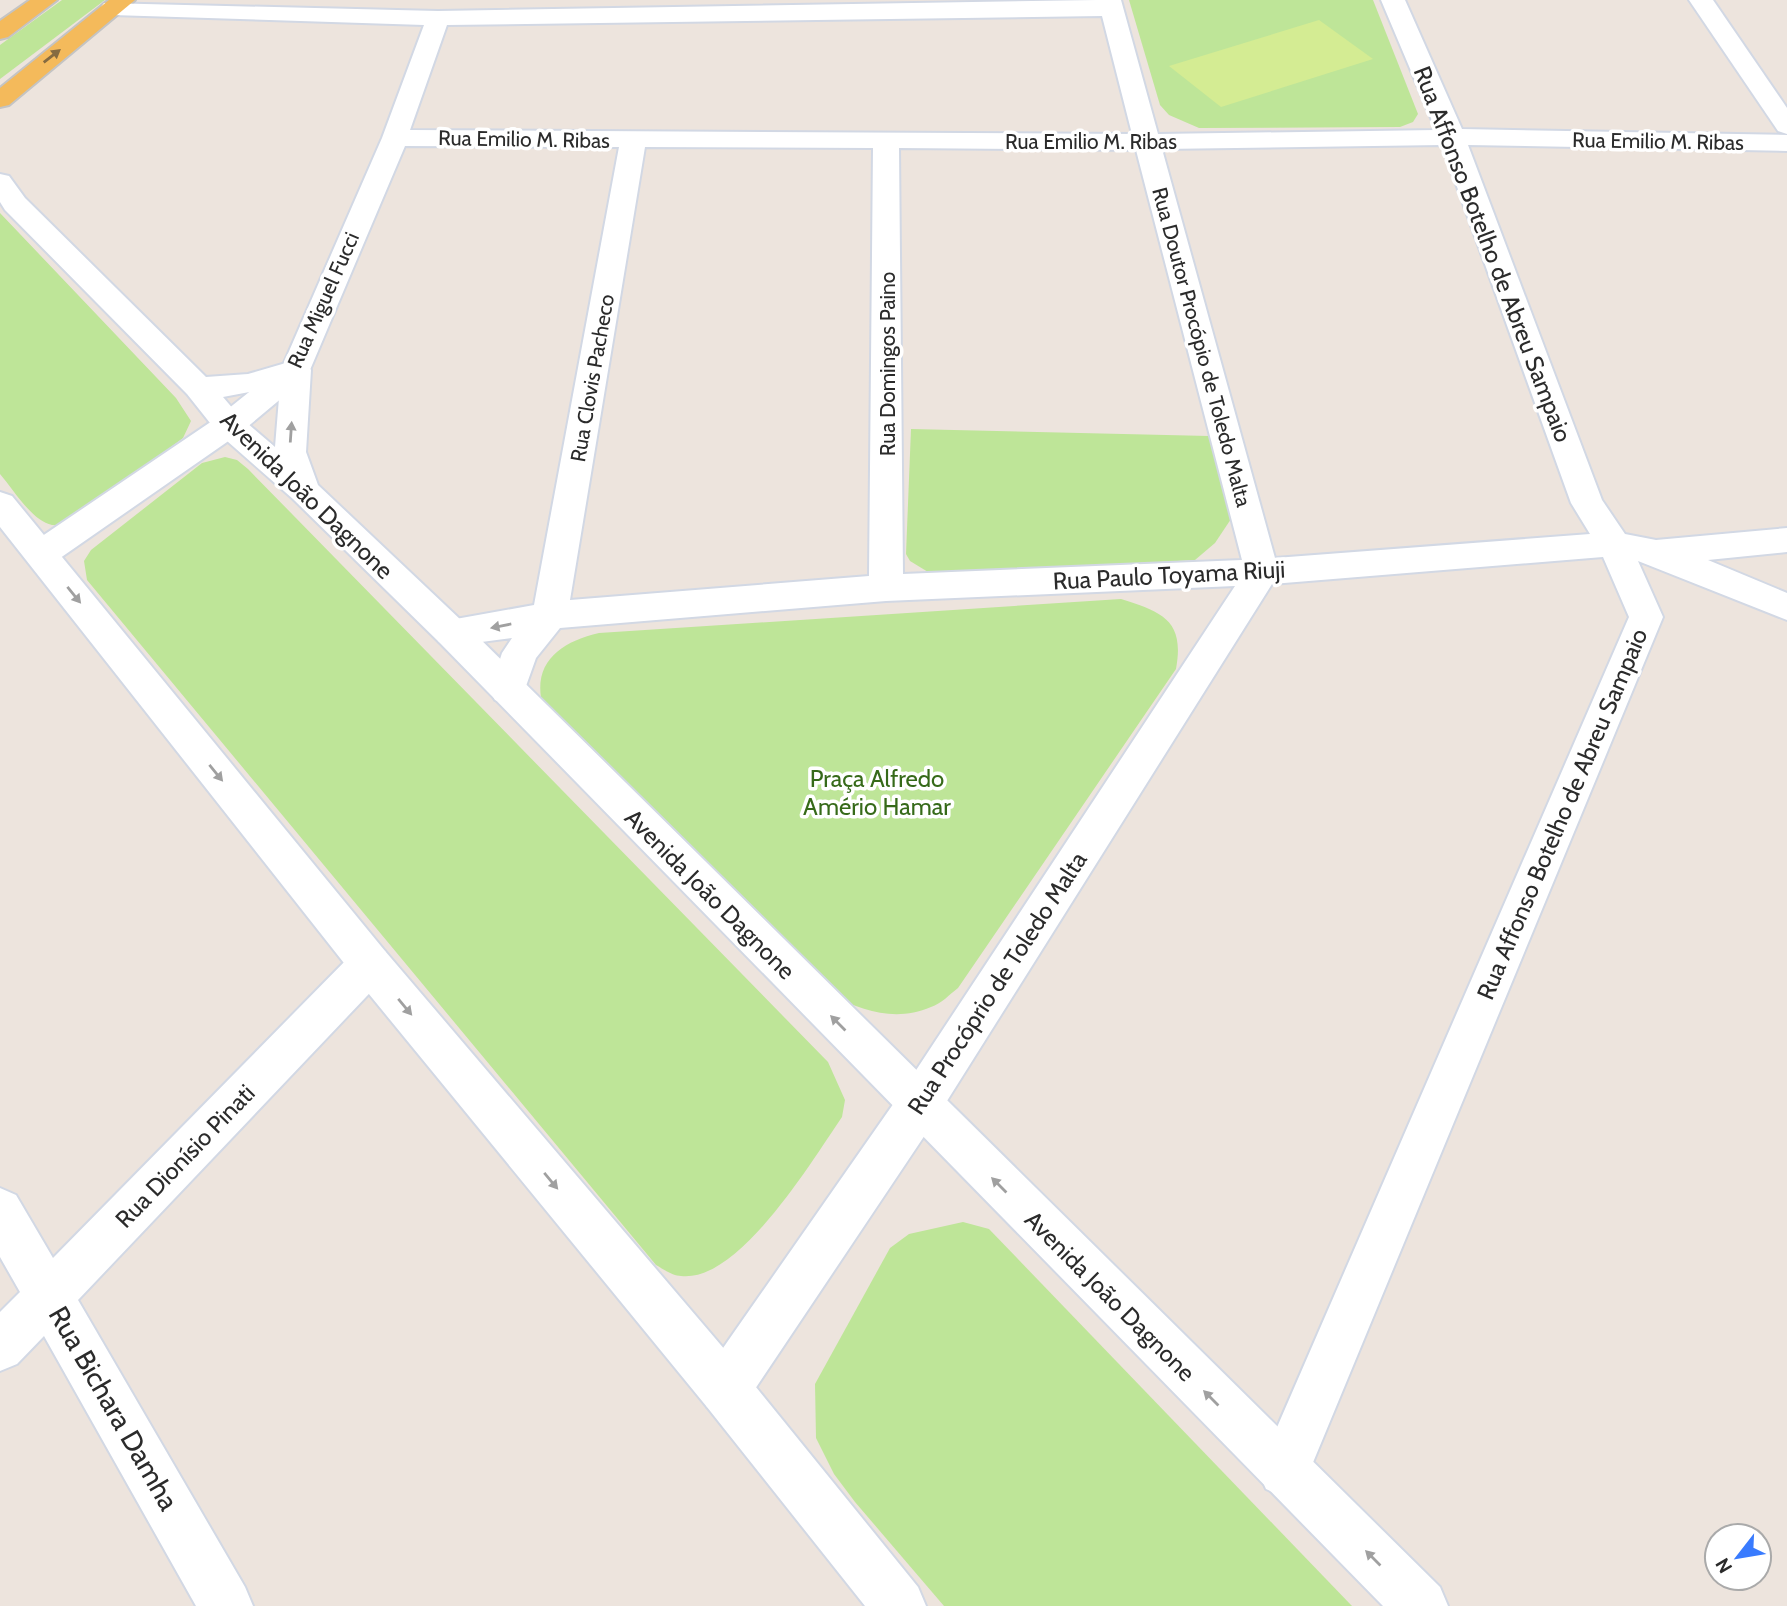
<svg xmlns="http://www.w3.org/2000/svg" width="1787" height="1606" font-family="Cabin,sans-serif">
	<rect width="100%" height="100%" fill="#ede4dd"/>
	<g fill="#bee598">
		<polygon points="62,0 105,0 0,79 0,45"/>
		<polygon points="1129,0 1373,0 1418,114 1413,122 1400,127 1199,128 1169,115 1160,105"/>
		<path d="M0,213L176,398L191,421L183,438L74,520C67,522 59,526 52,525C32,521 13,489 0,474Z"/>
		<polygon points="911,429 1209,436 1231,519 1215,543 1195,560 933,575 910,561 906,554"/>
		<path d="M225,457L237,460L248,469L828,1062L845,1100L842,1117C813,1159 739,1283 681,1276C673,1276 663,1269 656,1265L87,580L84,561L91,550L202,463Z"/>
		<path d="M1121,599C1162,612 1185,620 1176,669L958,988C950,994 941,1004 931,1007C896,1022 864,1011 832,996L543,707C531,663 560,642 599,633Z"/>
		<polygon points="963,1222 989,1229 1352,1606 944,1606 855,1502 834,1474 816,1438 815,1384 890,1248 909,1234"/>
	</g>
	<polygon fill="#d4ec93" points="1319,20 1373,59 1221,107 1169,66"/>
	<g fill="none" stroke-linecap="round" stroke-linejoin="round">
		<g stroke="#d2d8e4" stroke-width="4">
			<g id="minor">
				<path d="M1097,0H1121L1158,134L1436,130L1381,0H1405L1462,129L1787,135V151L1468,145L1602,500L1625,534L1656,540L1787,528V552L1708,560L1787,593V620L1638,561L1663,617L1302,1489L1284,1497L1266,1489L1258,1471L1629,617L1603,557L1272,584L935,1120L743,1407L725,1414L707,1407L700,1389L707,1371L903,1090L1235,586L886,601L560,628L536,658L521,700L508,705L495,700L490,690L502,653L512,638L451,646L439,642L433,632L439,622L534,605L619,147L405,146L307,377L240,433L53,563L41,567L29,563L24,554L29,545L218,417L283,365L382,138L424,25L112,15L104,13L100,8L104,3L438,11ZM1102,16L1132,134L410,130L447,25ZM1442,145L1571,503L1590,534L1275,558L1162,149ZM645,147L873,148L869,576L570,600ZM899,148L1136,150L1242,560L903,574Z"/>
				<polygon points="1689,0 1713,0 1787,108 1787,134 1778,131"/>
				<polygon points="370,945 385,951 391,964 385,977 78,1300 245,1587 253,1606 196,1606 44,1336 17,1364 0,1371 0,1312 20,1292 0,1257 0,1188 16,1195 53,1258 355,951"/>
			</g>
		</g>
		<g stroke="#d2d8e4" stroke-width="4">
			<g id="tertiary">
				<path d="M0,174L9,176L25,198L206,377L248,374L296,360L307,363L311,370L306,452L318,485L463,622L1440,1587L1448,1606H1383L439,642L293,499L218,433L187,394L5,210L0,202ZM280,386L275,447L240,417L223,397Z"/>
				<polygon points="0,492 12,496 385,951 743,1371 918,1587 926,1606 865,1606 707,1407 355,977 0,527"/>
			</g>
		</g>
		<g stroke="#c4c4c4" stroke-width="4">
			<g id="primary">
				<polygon points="30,0 57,0 8,37 0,39 0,21"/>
				<polygon points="109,0 135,0 9,105 0,107 0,88"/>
			</g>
		</g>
		<use href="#minor" fill="#fff" fill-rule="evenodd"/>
		<use href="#tertiary" fill="#fff" fill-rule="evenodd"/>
		<use href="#primary" fill="#f4ba5b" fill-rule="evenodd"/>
	</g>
	<defs><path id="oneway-solid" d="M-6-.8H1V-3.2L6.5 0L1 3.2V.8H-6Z" transform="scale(1.75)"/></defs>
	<use fill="#856b41" href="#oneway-solid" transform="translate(52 56) rotate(-38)"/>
	<g fill="#a0a0a0">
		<use href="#oneway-solid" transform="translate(291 432) rotate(-86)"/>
		<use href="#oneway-solid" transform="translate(74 595) rotate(51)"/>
		<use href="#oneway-solid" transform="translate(501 626) rotate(169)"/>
		<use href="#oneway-solid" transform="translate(216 773) rotate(51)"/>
		<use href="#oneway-solid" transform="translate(405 1007) rotate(50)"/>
		<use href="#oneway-solid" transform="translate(838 1023) rotate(-135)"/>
		<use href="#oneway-solid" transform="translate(551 1181) rotate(50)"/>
		<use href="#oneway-solid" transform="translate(999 1185) rotate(-135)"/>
		<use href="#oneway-solid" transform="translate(1211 1398) rotate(-135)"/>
		<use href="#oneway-solid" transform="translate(1373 1558) rotate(-135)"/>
	</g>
	<g text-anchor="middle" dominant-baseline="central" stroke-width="7" stroke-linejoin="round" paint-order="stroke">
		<g font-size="21" fill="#2b2b2b" stroke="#fff">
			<text transform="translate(524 139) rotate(1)">Rua Emilio M. Ribas</text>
			<text x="1091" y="141">Rua Emilio M. Ribas</text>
			<text transform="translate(1658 141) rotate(1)">Rua Emilio M. Ribas</text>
			<text transform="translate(323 300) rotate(-66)">Rua Miguel Fucci</text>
			<text transform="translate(1202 347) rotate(75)">Rua Doutor Procópio de Toledo Malta</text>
			<text transform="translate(887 364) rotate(-90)">Rua Domingos Paino</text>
			<text transform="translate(592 378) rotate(-80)">Rua Clovis Pacheco</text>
		</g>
		<g font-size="24" fill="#2b2b2b" stroke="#fff">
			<text transform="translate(1493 254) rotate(69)">Rua Affonso Botelho de Abreu Sampaio</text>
			<text transform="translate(307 495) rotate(44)">Avenida João Dagnone</text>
			<text transform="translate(1169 575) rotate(-3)">Rua Paulo Toyama Riuji</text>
			<text transform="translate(1562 814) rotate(-67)">Rua Affonso Botelho de Abreu Sampaio</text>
			<text transform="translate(710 894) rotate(45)">Avenida João Dagnone</text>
			<text transform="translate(997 983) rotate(-57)">Rua Procóprio de Toledo Malta</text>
			<text transform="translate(185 1156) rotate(-46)">Rua Dionísio Pinati</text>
			<text transform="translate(1110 1296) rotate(45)">Avenida João Dagnone</text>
		</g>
		<g font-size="24" fill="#366a19" stroke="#fff">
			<text x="877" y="778">Praça Alfredo<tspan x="877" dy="28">Amério Hamar</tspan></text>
		</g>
		<g font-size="28" fill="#2b2b2b" stroke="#fff">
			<text transform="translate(114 1408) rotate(60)">Rua Bichara Damha</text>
		</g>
	</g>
	<g transform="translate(1738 1557) rotate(239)"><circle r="33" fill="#ffffff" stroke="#aaaaaa" stroke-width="2"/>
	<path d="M0-5L12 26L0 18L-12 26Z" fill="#397bfe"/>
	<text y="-10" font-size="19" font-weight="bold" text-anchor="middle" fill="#2b2b2b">N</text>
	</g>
</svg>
